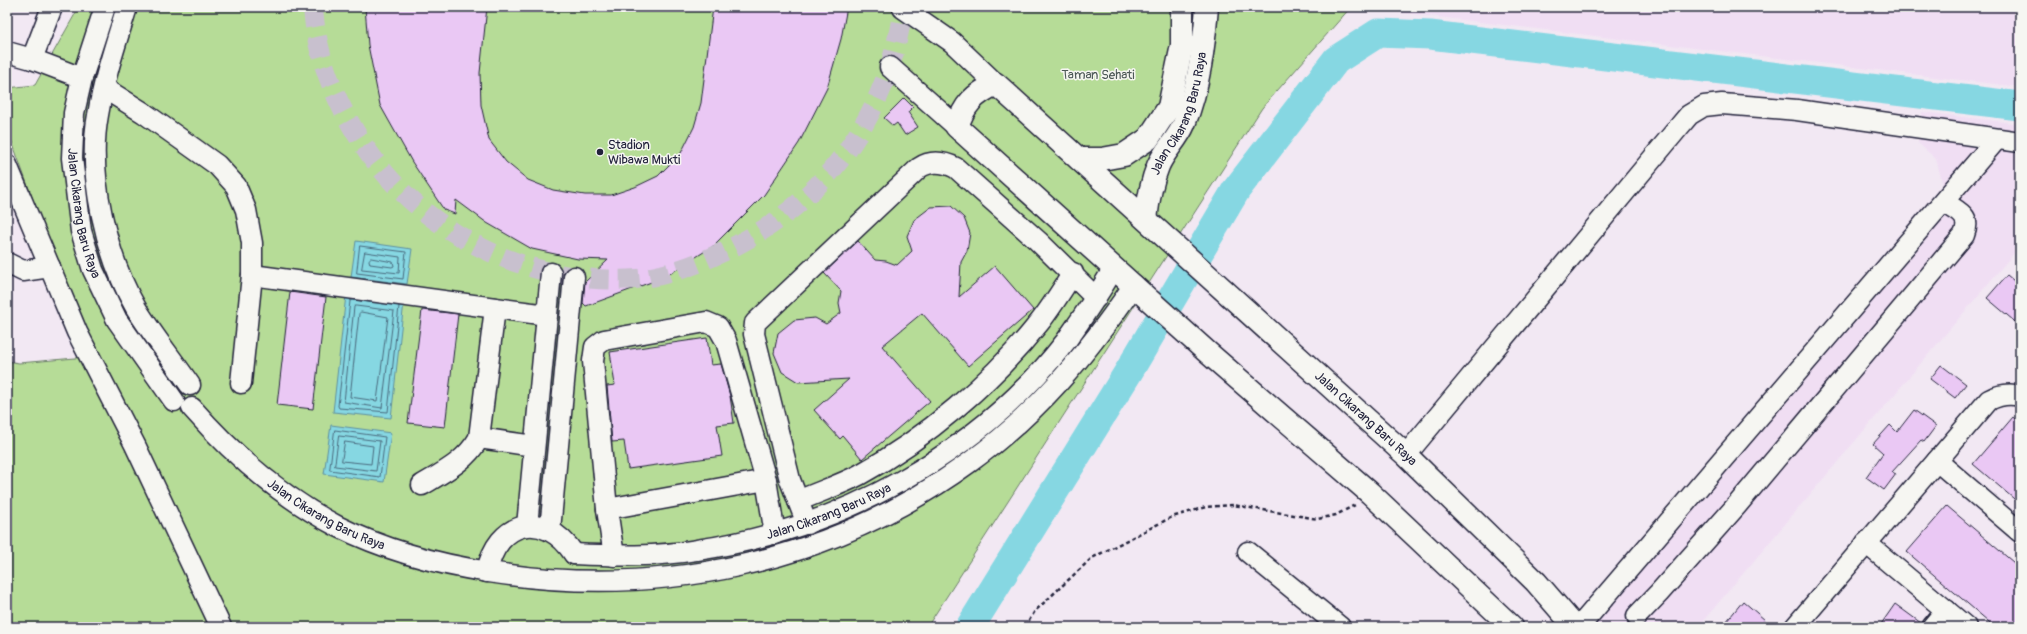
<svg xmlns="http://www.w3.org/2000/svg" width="2027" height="634" font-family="Pangolin,sans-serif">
	<rect width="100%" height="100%" fill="#f2e8f3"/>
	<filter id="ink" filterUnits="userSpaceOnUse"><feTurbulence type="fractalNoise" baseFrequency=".025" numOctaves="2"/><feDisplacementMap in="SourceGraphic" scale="8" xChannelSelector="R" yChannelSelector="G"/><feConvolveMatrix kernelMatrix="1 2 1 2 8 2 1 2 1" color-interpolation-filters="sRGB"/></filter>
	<g filter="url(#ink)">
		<g fill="#f0def3">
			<polygon points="1354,7 2020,7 2020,87 1927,76"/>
			<polygon points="1922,112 2020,124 2020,246 1698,627 1565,627 1943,185 1936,159 1918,143"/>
		</g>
		<polygon fill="#b6dc97" stroke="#6c7f69" points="79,7 1351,7 1262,108 927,627 7,627 7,361 19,363 98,356 71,305 7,128 7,88 35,85"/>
		<g fill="#86d7e2" stroke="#5e8f9f">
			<polygon points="356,241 412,249 407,284 351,277"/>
			<polygon points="346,295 404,302 391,418 333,412"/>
			<polygon points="331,425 391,433 384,482 324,474"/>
		</g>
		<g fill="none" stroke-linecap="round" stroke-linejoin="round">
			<g stroke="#4a6a7e" stroke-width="1">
				<polygon points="360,246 406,252 403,279 357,273"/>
				<polygon points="365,252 400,257 399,273 362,269"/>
				<polygon points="371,258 393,262 394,266 392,267 370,264 369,260"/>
				<polyline points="370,302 352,300 350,301 338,406 339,408 388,412 399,306"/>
				<polygon points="356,306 394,311 382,408 344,402 354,307"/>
				<polygon points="361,312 388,317 377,401 350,397 359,314"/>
				<polygon points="335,430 385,437 380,477 330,470"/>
				<polygon points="339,436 380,441 376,471 335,466"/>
				<polygon points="345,442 373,446 371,464 342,461"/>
			</g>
			<polyline stroke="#86d7e2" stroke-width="29" points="970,627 1129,371 1236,190 1336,60 1378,33 1430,35 2020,106"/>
		</g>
		<g fill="#eac8f4" stroke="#22223b">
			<polygon points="365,7 487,7 480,73 481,105 489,140 506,162 528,180 553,190 585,195 611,195 635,187 658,176 681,153 694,127 701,103 713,7 847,7 841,39 827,88 799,143 764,195 713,246 665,277 586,306 583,303 585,282 608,260 578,259 532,249 487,223 456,200 455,214 444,210 412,162 380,105 368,45"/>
			<polygon points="904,98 913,107 908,112 918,127 905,135 897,123 893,126 884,118"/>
			<polygon points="951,206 964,218 970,233 967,251 961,262 959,297 995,266 1033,310 968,366 922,313 882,346 930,401 862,459 843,436 840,439 814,410 849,379 798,382 782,372 774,353 778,333 794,320 815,318 826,324 841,313 839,303 841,291 824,273 858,241 875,260 886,261 897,265 912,251 907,236 914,220 931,207"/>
			<polygon points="2007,275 2020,286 2020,326 1987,298"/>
			<polygon points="290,292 326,297 313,409 277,405"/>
			<polygon points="422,310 458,314 445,427 408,423"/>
			<polygon points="707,338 711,365 721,364 730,396 734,423 717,425 722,456 628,469 624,441 612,442 607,386 615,385 610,352"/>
			<polygon points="1941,365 1966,384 1955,398 1930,379"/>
			<polygon points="1914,410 1936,426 1924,442 1921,440 1892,472 1896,474 1884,490 1866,477 1883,453 1873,444 1890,425 1897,432"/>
			<polygon points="2013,417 2020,424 2020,504 1973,464"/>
			<polygon points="1947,506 2020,568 2020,627 1995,627 1907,552"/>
			<polygon points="1743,601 1765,620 1759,627 1722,627"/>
			<polygon points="1895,604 1921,623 1921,627 1879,627"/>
		</g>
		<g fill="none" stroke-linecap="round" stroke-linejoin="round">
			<path stroke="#c8c0ce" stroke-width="20" stroke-dasharray="20 10" stroke-linecap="butt" d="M313,7C316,58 338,108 367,150C426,236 532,286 636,279C662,277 693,266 716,255C819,210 889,119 903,7"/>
			<g stroke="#22223b" stroke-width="23">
				<g id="minor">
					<path id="s1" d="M105,7L82,78L74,113L72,158L81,231L93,270L117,320L174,401"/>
					<path d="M127,7C116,43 104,78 98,115C87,174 106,256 136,308C152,334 172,359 190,385"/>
					<polyline points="903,8 952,42 996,84"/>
					<polyline points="7,52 32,59 82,78"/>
					<polyline points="32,59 52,7"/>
					<polyline points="890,67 957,127"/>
					<polyline points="104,88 144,113 217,165 236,186 246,210 252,243 252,275 241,383"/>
					<polyline points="7,165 77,332 135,445 221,627"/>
					<polyline points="7,263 23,271 50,267"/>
					<polyline points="252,275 547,315"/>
					<path id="s2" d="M192,408C234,456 280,496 337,526C385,550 436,564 489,572C659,599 830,564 970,462C1038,413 1087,354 1134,285"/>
					<polyline points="479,438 534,446"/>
					<polyline points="1406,455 1678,128 1689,115 1704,106 1722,104 1797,110 2020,142"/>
					<polyline points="1937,461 2020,532"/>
					<path d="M422,485C444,472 466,461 479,438L495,308"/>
					<path d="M798,501C818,492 840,485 859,475C925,439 992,382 1039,323C1051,308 1062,290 1073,273"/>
					<polyline points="607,509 766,480"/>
					<path d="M807,524L790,480L754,334L755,323L919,168C931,160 944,162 956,168L1038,241L1096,298"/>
					<polyline points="527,526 551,273"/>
					<polyline points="550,530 574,277"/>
					<polyline points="1866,543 1966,627"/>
					<polyline points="1248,552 1340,627"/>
					<path id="s3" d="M574,554C615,556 656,557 697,550C839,529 977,456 1066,341C1083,317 1099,293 1114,268"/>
					<polyline points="614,556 607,509 593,361 595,347 604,340 706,322 718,327 726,341 766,480 775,534"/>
					<path d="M487,572C497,520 544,509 574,554"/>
					<path d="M1637,616L1659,593L1737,505L1964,235C1972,215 1958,212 1944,202"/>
					<polyline points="1579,627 1996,140"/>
					<path d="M1795,627L1989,400C1999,395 2009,393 2020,396"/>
					<polyline points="1932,627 1946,610"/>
				</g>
			</g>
			<g stroke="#22223b" stroke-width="25">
				<g id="major">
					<polyline points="1079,159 1102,159 1124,155 1148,139 1169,107 1182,45 1182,7"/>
					<path id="s4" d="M1146,219C1148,201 1151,183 1158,166C1164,151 1178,139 1184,124C1199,87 1204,46 1207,7"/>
					<path id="s5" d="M1512,627L1370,493L1206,351L957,127C964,105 974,94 996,84L1406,455L1536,582L1575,627"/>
				</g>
			</g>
			<polyline stroke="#22223b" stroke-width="2.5" stroke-dasharray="4 3" stroke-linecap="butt" points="1025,627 1035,611 1092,558 1172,517 1206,507 1233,505 1318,519 1336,515 1355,505"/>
			<use href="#minor" stroke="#f6f6f2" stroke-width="20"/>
			<use href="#major" stroke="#f6f6f2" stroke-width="22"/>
		</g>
	</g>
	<circle fill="#22223b" stroke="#f6f6f2" stroke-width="1.5" cx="600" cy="152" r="4"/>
	<g text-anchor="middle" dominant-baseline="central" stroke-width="3" stroke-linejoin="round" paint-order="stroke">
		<g font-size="13" fill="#4e5a57" stroke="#f6f6f2">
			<text x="1098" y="75">Taman Sehati</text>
		</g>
		<g font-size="13" fill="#22223b" stroke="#f6f6f2">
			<text stroke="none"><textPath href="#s4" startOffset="112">Jalan Cikarang Baru Raya</textPath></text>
			<text stroke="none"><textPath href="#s1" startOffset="212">Jalan Cikarang Baru Raya</textPath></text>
			<text stroke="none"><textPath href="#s5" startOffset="1306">Jalan Cikarang Baru Raya</textPath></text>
			<text stroke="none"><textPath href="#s3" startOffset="261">Jalan Cikarang Baru Raya</textPath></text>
			<text stroke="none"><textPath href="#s2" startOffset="173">Jalan Cikarang Baru Raya</textPath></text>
		</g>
		<g font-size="13" fill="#22223b" stroke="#f6f6f2" text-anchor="start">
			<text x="608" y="145">Stadion<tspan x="608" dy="15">Wibawa Mukti</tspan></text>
		</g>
	</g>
	<rect width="2027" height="634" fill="none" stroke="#f6f6f2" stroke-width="24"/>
	<rect x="12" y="12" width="2003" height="610" fill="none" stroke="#22223b" stroke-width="1.5" filter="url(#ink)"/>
</svg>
